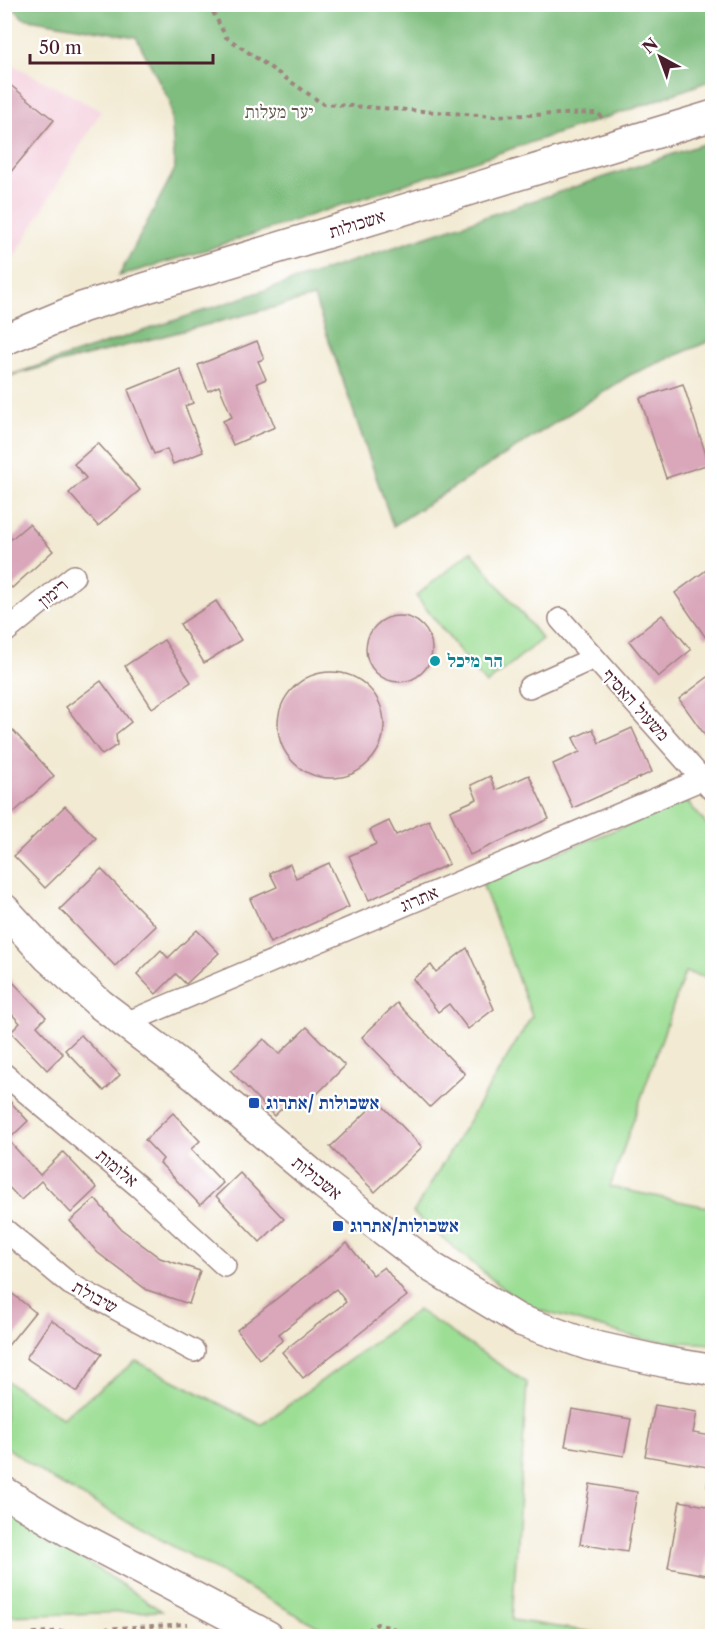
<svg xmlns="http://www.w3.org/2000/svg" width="717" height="1641" font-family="'Libre Caslon Text','Frank Ruhl Libre',serif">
	<rect width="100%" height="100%" fill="#fff"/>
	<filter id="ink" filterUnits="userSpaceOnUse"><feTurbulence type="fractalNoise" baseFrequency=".0167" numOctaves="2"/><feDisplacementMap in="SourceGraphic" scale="12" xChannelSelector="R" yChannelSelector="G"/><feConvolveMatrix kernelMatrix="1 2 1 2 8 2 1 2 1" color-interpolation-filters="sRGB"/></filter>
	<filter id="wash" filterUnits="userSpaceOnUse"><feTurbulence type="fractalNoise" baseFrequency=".008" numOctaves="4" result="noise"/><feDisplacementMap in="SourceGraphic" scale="24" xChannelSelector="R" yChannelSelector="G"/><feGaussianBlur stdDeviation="1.35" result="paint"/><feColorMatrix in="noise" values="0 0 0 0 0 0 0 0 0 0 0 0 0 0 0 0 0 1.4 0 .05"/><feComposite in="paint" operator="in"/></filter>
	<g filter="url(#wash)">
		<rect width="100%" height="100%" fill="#f2ead3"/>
		<polygon fill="#f4cfdd" points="5,61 101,111 5,273"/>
		<g fill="#9dde95" stroke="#747e60" stroke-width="1.5">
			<polygon points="471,551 542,639 486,684 416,596"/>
			<polygon points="687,801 712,831 712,979 685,972 610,1187 712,1208 712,1344 646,1340 524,1306 413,1213 532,1016 482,883"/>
			<polygon points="418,1310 527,1383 512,1620 617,1636 335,1636 53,1480 5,1446 5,1380 62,1418 136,1361 261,1425"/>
			<polygon points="5,1508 162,1611 5,1616"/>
		</g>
		<g fill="#7ebd7e" stroke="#646e54" stroke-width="1.5">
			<polygon points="11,5 712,5 712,80 635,108 196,253 119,276 175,169 170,102 136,37 23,18"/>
			<polygon points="712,141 712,340 630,375 393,526 314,297 5,377"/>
		</g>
		<g id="blocks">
			<g fill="#d9a6ba">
				<polygon points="4,80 54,120 4,180"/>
				<polygon points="257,341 264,359 258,361 266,379 257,383 275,427 233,445 223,421 232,417 219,386 208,391 198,365"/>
				<polygon points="180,369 193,403 185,406 203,452 173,464 167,449 154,454 128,390"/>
				<polygon points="683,384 709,464 666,478 640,398"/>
				<polygon points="98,443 140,490 98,526 69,493 86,478 74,464"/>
				<polygon points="29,524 53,551 12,588 4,580 4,545"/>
				<polygon points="712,566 712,633 706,638 675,593"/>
				<polygon points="216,601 241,640 204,663 180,624"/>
				<polygon points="662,615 691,650 658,677 629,641"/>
				<circle cx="399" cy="649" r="33"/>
				<polygon points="164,640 191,682 152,708 125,666"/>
				<circle cx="331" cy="725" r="53"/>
				<polygon points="712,674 712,745 679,699"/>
				<polygon points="101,681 131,722 116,734 117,745 102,755 66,707"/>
				<polygon points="11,728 54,776 12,814 4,805 4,734"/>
				<polygon points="632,728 652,772 573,808 553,764 580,752 573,738 593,729 599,743"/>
				<polygon points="529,775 549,819 470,855 450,811 477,799 471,785 490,776 496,790"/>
				<polygon points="65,806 96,838 45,888 14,856"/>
				<polygon points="429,820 449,864 369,900 349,856 376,844 370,830 389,821 396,835"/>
				<polygon points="329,863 349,907 270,943 250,899 277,887 270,873 290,864 296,878"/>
				<polygon points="101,869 156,926 115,966 60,909"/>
				<polygon points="197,930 219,953 186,984 176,974 156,994 137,974 161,950 168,958"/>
				<polygon points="467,948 494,1009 468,1029 449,1004 438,1012 413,979 431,965 436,972"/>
				<polygon points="10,979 46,1017 37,1026 63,1054 47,1070 11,1032 20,1023 5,1007 5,985"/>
				<polygon points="397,1003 465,1074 430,1107 362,1037"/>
				<polygon points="307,1027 345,1066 304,1107 294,1097 274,1116 231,1071 264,1039 279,1054"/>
				<polygon points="81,1035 120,1075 104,1091 65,1050"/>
				<polygon points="4,1095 28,1121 8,1140 40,1175 63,1152 97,1188 71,1213 41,1181 21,1200 4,1182"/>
				<polygon points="378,1101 422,1147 375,1192 330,1147"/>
				<polygon points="173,1113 200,1141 191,1149 223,1183 200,1205 160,1163 163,1159 145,1140"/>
				<polygon points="240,1173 284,1219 260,1242 216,1196"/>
				<polygon points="95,1199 121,1229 160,1258 200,1271 189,1304 147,1290 98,1253 70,1221"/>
				<polygon points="347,1243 373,1275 384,1267 407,1296 303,1378 282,1352 346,1302 336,1289 279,1334 283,1340 259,1359 237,1330"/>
				<polygon points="4,1287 35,1312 6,1348 4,1347"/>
				<polygon points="51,1320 102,1354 77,1392 26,1358"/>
				<polygon points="655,1405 697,1412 693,1433 712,1436 707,1467 645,1456"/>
				<polygon points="572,1409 631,1419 624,1456 565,1446"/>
				<polygon points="711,1460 712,1460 712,1487 707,1486"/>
				<polygon points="590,1484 637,1492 627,1552 580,1544"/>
				<polygon points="680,1501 712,1507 712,1534 706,1575 668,1568"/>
			</g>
		</g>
	</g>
	<g filter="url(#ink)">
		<use href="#blocks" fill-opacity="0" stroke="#9e847f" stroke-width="1.5"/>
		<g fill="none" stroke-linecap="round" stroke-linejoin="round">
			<g stroke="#9e847f" stroke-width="24">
				<g id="street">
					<polyline points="560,619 711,789"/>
					<polyline points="4,633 74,576"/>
					<polyline points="529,687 594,658"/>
					<polyline points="126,1023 712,775"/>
					<polyline points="4,1074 138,1186 225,1266"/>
					<polyline points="4,1229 70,1284 194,1351"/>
				</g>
			</g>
			<g stroke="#9e847f" stroke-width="33">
				<g id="secondary">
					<polyline points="4,340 83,307 712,116"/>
					<polyline points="4,909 48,957 100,1004 195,1076 325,1185 433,1268 519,1320 589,1345 665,1362 712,1370"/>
					<polyline points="4,1492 68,1531 268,1636"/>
				</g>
			</g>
			<g stroke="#9e847f" stroke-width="4" stroke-dasharray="4.5 4.5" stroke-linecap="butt">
				<polyline points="209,4 226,37 323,104 493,116 598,113 605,121"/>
				<polyline points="24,1636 35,1633 187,1624"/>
				<polyline points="360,1636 377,1624 422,1636"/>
			</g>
			<use href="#street" stroke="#fff" stroke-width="21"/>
			<use href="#secondary" stroke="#fff" stroke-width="30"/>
		</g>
	</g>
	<circle fill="#0f9aa8" stroke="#fff" stroke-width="2" cx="435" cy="661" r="6"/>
	<g fill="#1a4fb4" stroke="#fff" stroke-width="2">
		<rect x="248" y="1097" width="12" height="12" rx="3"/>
		<rect x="332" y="1220" width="12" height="12" rx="3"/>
	</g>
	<g text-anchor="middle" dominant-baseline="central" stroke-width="4.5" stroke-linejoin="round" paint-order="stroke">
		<g font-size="18" fill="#63584b" stroke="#fff">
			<text x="279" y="112">יער מעלות</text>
		</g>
		<g font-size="18" fill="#4a1f2b" stroke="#fff">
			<text transform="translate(357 224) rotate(-17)">אשכולות</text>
			<text transform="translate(53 593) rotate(-40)">רימון</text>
			<text transform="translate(636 705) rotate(48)">משעול האסיף</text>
			<text transform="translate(419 899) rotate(-23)">אתרוג</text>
			<text transform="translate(117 1168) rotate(40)">אלומות</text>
			<text transform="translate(317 1178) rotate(39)">אשכולות</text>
			<text transform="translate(95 1297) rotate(29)">שיבולת</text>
		</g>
		<g font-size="18" font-weight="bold" fill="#0d838f" stroke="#fff" text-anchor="start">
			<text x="447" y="661">הר מיכל</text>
		</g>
		<g font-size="18" font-weight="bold" fill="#164399" stroke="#fff" text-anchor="start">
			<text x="266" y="1103">אשכולות /אתרוג</text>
			<text x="350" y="1226">אשכולות/אתרוג</text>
		</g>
	</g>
	<rect width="717" height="1641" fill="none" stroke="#fff" stroke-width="24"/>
	<g transform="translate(660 57) rotate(319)" stroke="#ffffff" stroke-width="4.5" paint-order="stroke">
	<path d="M0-4.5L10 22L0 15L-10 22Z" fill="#4a1f2b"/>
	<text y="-9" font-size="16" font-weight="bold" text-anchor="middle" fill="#4a1f2b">N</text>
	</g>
	<path d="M30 54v9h183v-9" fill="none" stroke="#4a1f2b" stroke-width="3"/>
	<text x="39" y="54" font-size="18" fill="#4a1f2b" stroke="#ffffff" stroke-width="4.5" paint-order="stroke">50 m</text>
</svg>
